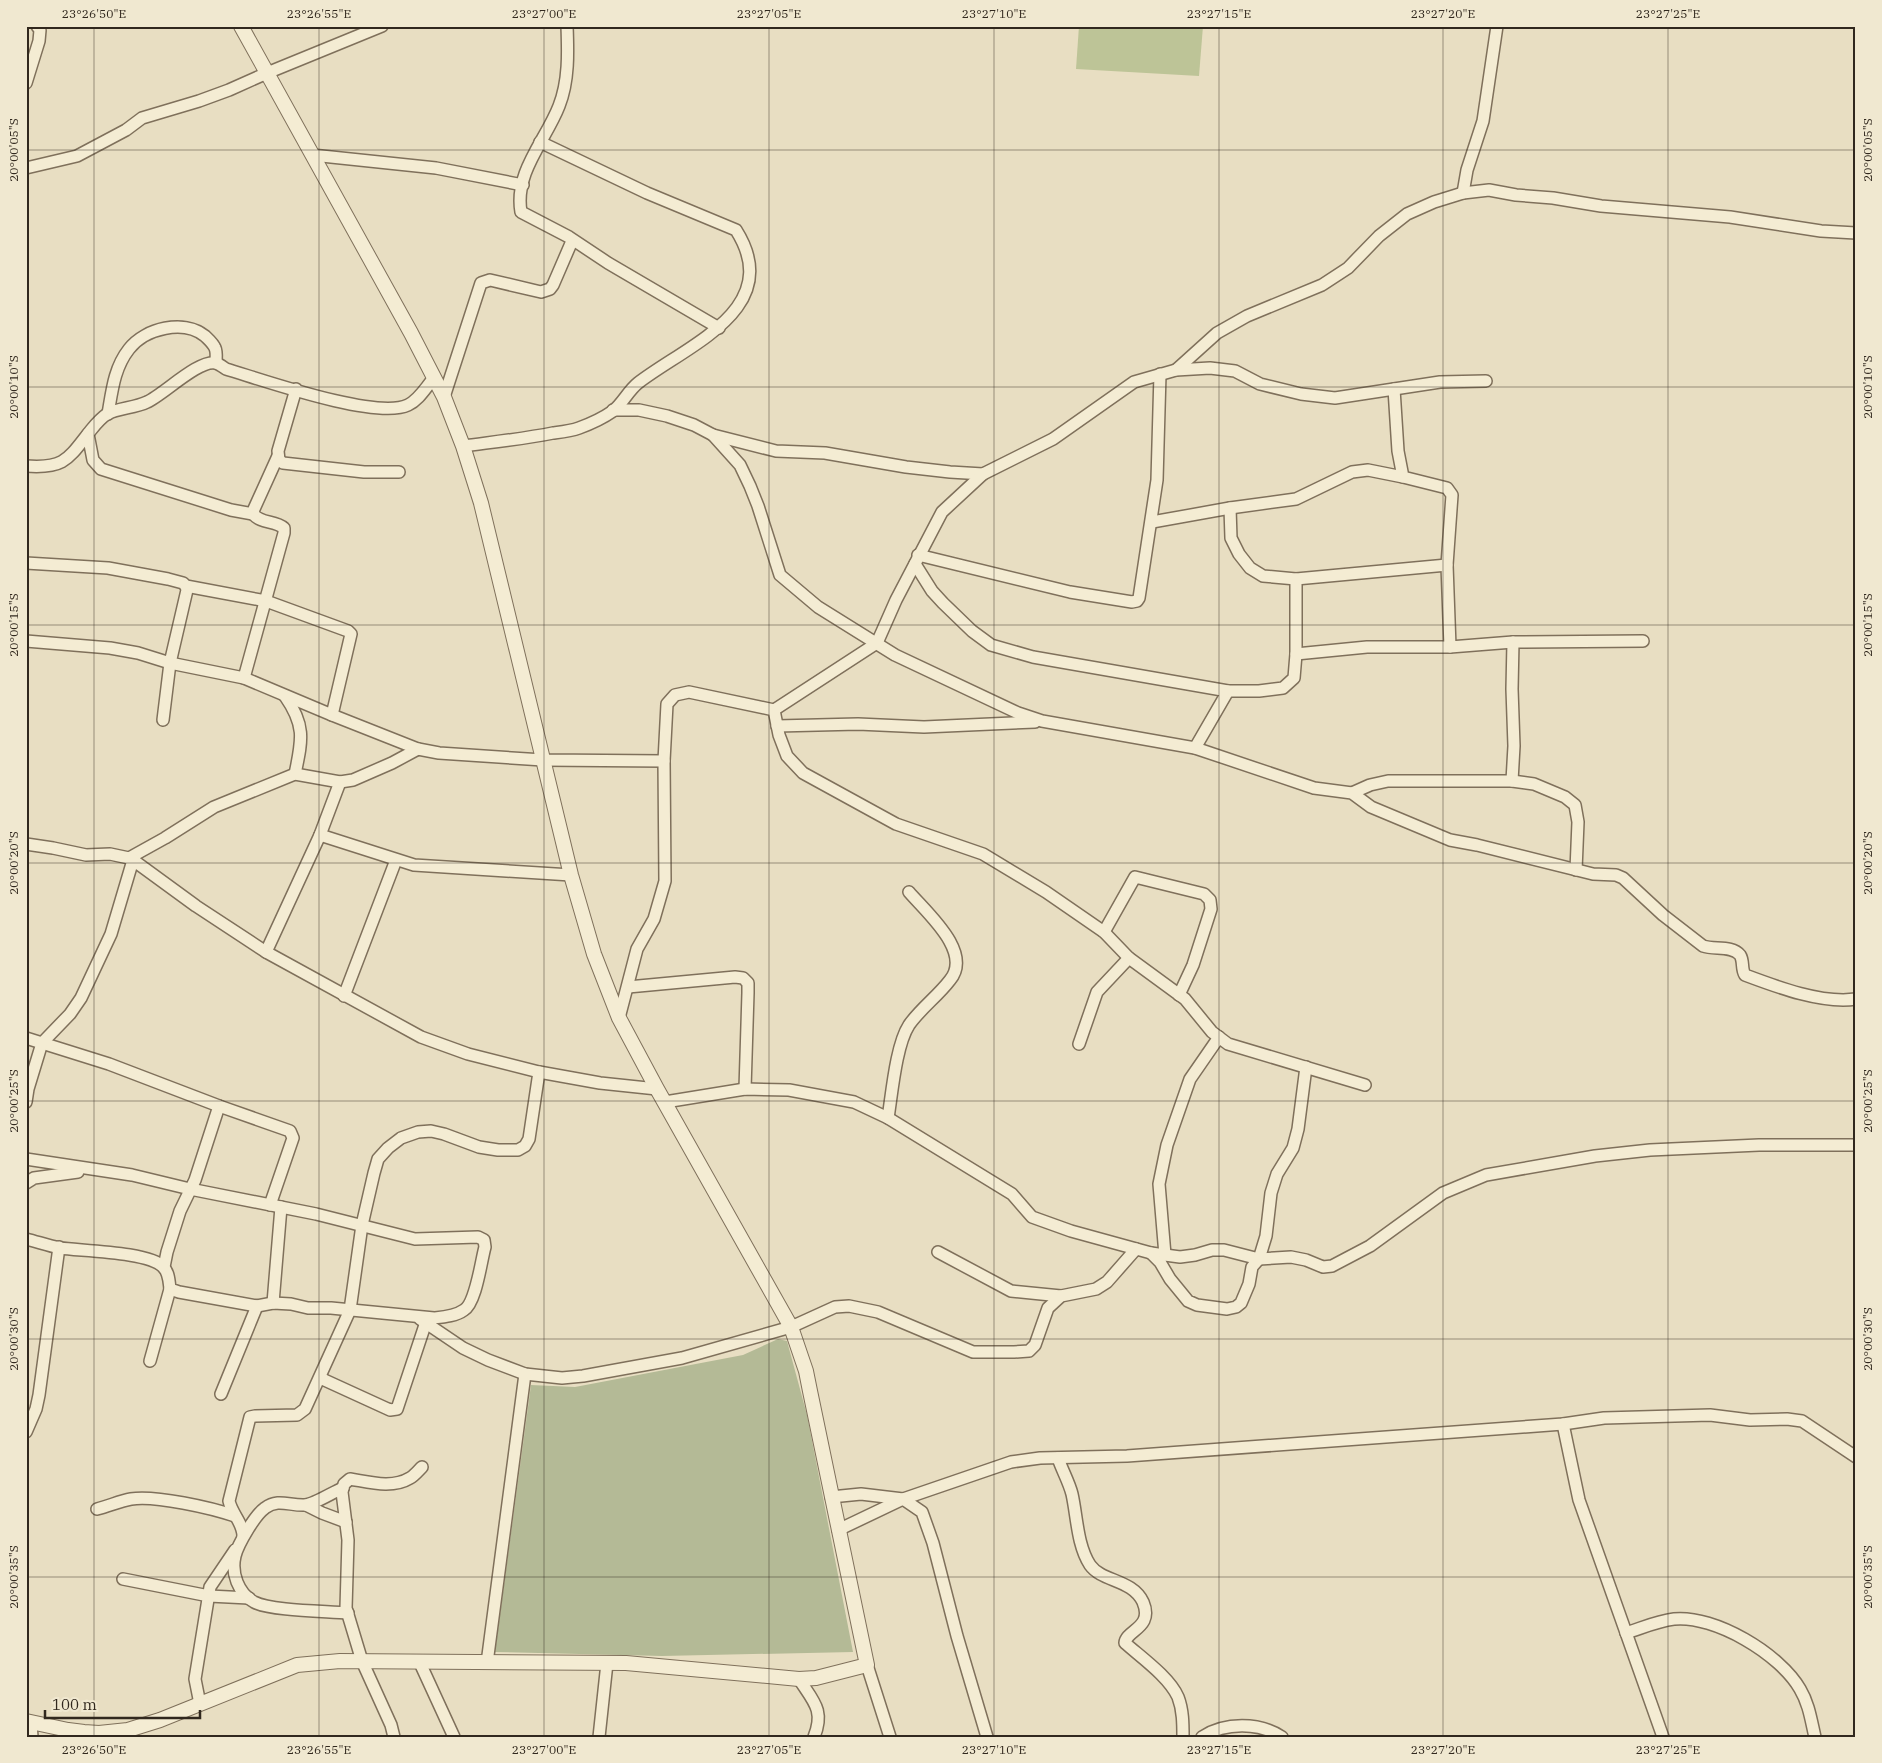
<svg xmlns="http://www.w3.org/2000/svg" width="1882" height="1763" font-family="'IBM Plex Serif',serif">
	<rect width="100%" height="100%" fill="#e8dec2"/>
	<polygon fill="#bdc497" points="1079,26 1203,26 1199,76 1076,69"/>
	<polygon fill="#b4ba96" points="778,1339 787,1341 807,1415 853,1652 662,1656 495,1652 531,1385 575,1387 743,1355"/>
	<g fill="none" stroke-linecap="round" stroke-linejoin="round">
		<g stroke="#7f705b" stroke-width="14">
			<g id="minor">
				<path d="M567,26C568,52 569,81 559,106C546,140 514,172 521,212L569,237L608,263L719,328"/>
				<polyline points="26,83 39,41 40,30 37,26"/>
				<polyline points="312,155 436,168 523,185"/>
				<polyline points="26,168 77,156 126,130 142,118 199,101 229,90 267,73 382,26"/>
				<polyline points="1463,193 1467,170 1483,121 1497,26"/>
				<polyline points="1176,370 1217,333 1247,316 1322,285 1348,268 1379,236 1407,214 1434,202 1463,193 1489,190 1516,195 1553,198 1601,206 1730,217 1821,231 1856,233"/>
				<polyline points="296,389 278,451 279,460 283,463 364,472 399,472"/>
				<polyline points="1394,389 1398,451 1403,477 1447,488 1452,495 1447,565 1450,647"/>
				<polyline points="444,397 481,283 490,280 541,292 550,289 553,285 572,241"/>
				<polyline points="613,410 639,410 667,416 694,425 713,435 776,451 825,453 906,467 950,472 983,474 1053,439 1134,382 1176,370 1210,368 1235,371 1260,384 1301,394 1335,398 1440,382 1486,381"/>
				<path d="M108,414C112,391 114,368 129,349C145,328 184,319 205,336C208,339 213,343 215,348C217,352 216,359 216,363"/>
				<polyline points="88,434 93,460 101,469 231,510 253,514"/>
				<path d="M713,435L740,465L750,486L758,506L780,575L818,607L895,655L1018,713L1042,721L1195,748L1314,788L1352,793L1371,807L1450,840L1477,845L1593,874L1616,875L1623,878L1663,915L1703,946C1714,950 1732,945 1740,955C1744,961 1741,969 1745,975C1777,987 1822,1004 1856,999"/>
				<path d="M463,446C493,442 523,439 553,433C561,432 571,431 579,428C590,424 603,418 613,411C623,403 628,391 638,383C687,345 786,309 736,230L647,193L540,142"/>
				<path d="M26,466C65,469 68,459 91,430C95,425 101,418 107,414C118,408 135,408 147,402C163,395 199,359 216,363C219,364 223,367 226,369C263,380 376,420 408,405C419,400 426,387 434,378"/>
				<polyline points="1230,508 1231,538 1239,554 1250,568 1263,576 1296,579 1447,565"/>
				<polyline points="1152,522 1230,508 1296,499 1352,472 1368,470 1403,477"/>
				<polyline points="918,555 1070,592 1132,602 1137,601 1139,598 1157,480 1160,374"/>
				<polyline points="26,563 108,568 168,579 183,583 186,586 266,601 348,631 351,634 332,715"/>
				<polyline points="915,564 932,591 943,603 972,631 991,645 1033,657 1228,691 1259,691 1283,688 1294,678 1296,654 1296,579"/>
				<polyline points="26,641 110,648 138,653 170,663 244,678 332,715 418,749 439,753 543,760 664,761 667,704 675,695 689,692 774,710 779,735 787,756 803,773 896,824 983,854 1046,892 1104,932 1129,958 1185,999 1212,1032 1228,1044 1365,1085"/>
				<polyline points="1296,654 1367,647 1450,647 1513,642 1643,641"/>
				<path d="M244,678L284,533V528C275,520 261,524 253,514L254,509L278,456"/>
				<path d="M285,696C306,726 302,740 295,774"/>
				<polyline points="774,710 877,643 896,600 942,512 983,474"/>
				<polyline points="163,720 170,663 187,590 186,586"/>
				<polyline points="777,726 858,724 924,727 1035,722"/>
				<polyline points="1195,748 1228,691"/>
				<polyline points="1512,781 1514,746 1512,689 1513,642"/>
				<polyline points="1352,793 1370,785 1388,781 1512,781 1534,784 1565,797 1575,805 1578,822 1576,870"/>
				<polyline points="320,835 414,865 571,875"/>
				<polyline points="26,844 53,848 86,855 110,854 129,858 165,838 214,807 295,774 340,782 353,780 392,763 418,749"/>
				<polyline points="133,860 196,906 266,952 421,1037 468,1054 539,1072 600,1083 657,1089"/>
				<polyline points="1104,932 1135,877 1204,894 1210,900 1211,909 1193,965 1179,995"/>
				<polyline points="266,952 320,835 340,782"/>
				<polyline points="628,987 735,977 743,978 748,983 748,993 745,1089"/>
				<polyline points="344,996 396,860"/>
				<polyline points="619,1018 637,949 654,919 665,881 664,761"/>
				<polyline points="26,1038 109,1064 219,1106 290,1131 293,1138 270,1205"/>
				<polyline points="1079,1044 1097,992 1129,958"/>
				<polyline points="26,1102 28,1089 42,1043 70,1014 81,998 111,934 133,860 129,858"/>
				<polyline points="665,1102 745,1089 789,1090 854,1102 888,1118 1012,1194 1032,1217 1071,1231 1151,1253 1165,1255 1180,1257 1195,1255 1212,1250 1224,1250 1259,1259 1291,1257 1306,1260 1323,1267 1332,1266 1370,1246 1443,1193 1486,1175 1595,1156 1650,1150 1759,1145 1856,1145"/>
				<path d="M888,1118C892,1093 896,1045 909,1025C920,1009 938,996 950,980C973,952 927,913 909,892"/>
				<path d="M26,1159L132,1175L190,1189L316,1214L415,1239L478,1237L484,1240L485,1247C481,1261 476,1303 464,1310C456,1316 444,1317 434,1318L331,1308H308L291,1304L273,1303L257,1306L179,1292L170,1289C169,1281 169,1272 163,1267C150,1252 82,1251 60,1248C49,1246 38,1242 26,1239"/>
				<polyline points="26,1183 34,1178 78,1172"/>
				<polyline points="938,1252 1011,1291 1061,1296"/>
				<polyline points="1151,1253 1160,1262 1170,1279 1188,1301 1197,1305 1227,1309 1236,1307 1241,1303 1249,1284 1252,1267 1259,1259 1266,1236 1271,1193 1277,1174 1293,1148 1298,1129 1306,1067"/>
				<polyline points="1165,1255 1159,1184 1167,1145 1190,1079 1219,1037"/>
				<polyline points="164,1267 167,1252 180,1211 195,1180 219,1106"/>
				<polyline points="273,1303 281,1207"/>
				<polyline points="420,1319 463,1348 488,1360 525,1374 562,1378 583,1376 682,1358 791,1327 835,1307 849,1306 878,1312 973,1352 1014,1352 1029,1351 1035,1345 1048,1308 1061,1296 1096,1289 1107,1282 1136,1249"/>
				<polyline points="150,1361 170,1289"/>
				<polyline points="320,1378 390,1410 397,1409 426,1322"/>
				<polyline points="221,1394 257,1306"/>
				<polyline points="1563,1424 1579,1500 1663,1737"/>
				<polyline points="26,1432 36,1409 39,1395 59,1247"/>
				<path d="M1058,1458C1062,1470 1069,1482 1072,1494C1077,1516 1077,1545 1090,1565C1102,1582 1132,1579 1143,1602C1154,1628 1126,1630 1125,1643C1142,1658 1169,1677 1178,1697C1183,1710 1183,1724 1183,1737"/>
				<path d="M343,1488C333,1492 315,1504 305,1505C290,1506 278,1498 265,1508C255,1515 238,1544 235,1556C231,1573 238,1593 254,1602C271,1611 326,1611 348,1613"/>
				<polyline points="831,1497 861,1494 903,1499 922,1512 933,1543 957,1636 987,1737"/>
				<polyline points="306,1505 322,1513 346,1522"/>
				<path d="M97,1509C109,1506 120,1501 131,1499C155,1495 212,1508 235,1516"/>
				<polyline points="838,1530 903,1499 1011,1462 1040,1458 1127,1456 1563,1424 1604,1418 1710,1415 1750,1420 1787,1419 1802,1421 1856,1457"/>
				<path d="M243,1536C243,1523 232,1514 229,1501L250,1417L255,1416L297,1415L305,1409L350,1310L362,1225L374,1173L378,1159L388,1148L401,1138L418,1132L431,1131L444,1134L479,1147L498,1150H518L525,1146L529,1139L539,1072"/>
				<polyline points="123,1579 209,1596 249,1598"/>
				<path d="M1626,1633C1642,1628 1657,1621 1674,1619C1715,1615 1780,1654 1800,1689C1809,1704 1811,1720 1815,1737"/>
				<polyline points="420,1663 454,1737"/>
				<polyline points="487,1663 525,1374"/>
				<polyline points="867,1665 890,1737"/>
				<path d="M799,1679C813,1701 825,1710 814,1737"/>
				<polyline points="200,1704 195,1679 210,1587 235,1550"/>
				<polyline points="31,1723 32,1737"/>
				<path d="M394,1737L391,1725L362,1661L346,1608L348,1540L342,1492L344,1484L350,1479C369,1482 392,1489 410,1478C414,1476 418,1471 422,1467"/>
				<polyline points="599,1737 607,1663"/>
				<path d="M1202,1737C1225,1722 1259,1722 1282,1737"/>
			</g>
		</g>
		<g stroke="#7f705b" stroke-width="16">
			<polyline id="tertiary" points="26,1721 68,1730 84,1732 99,1733 128,1730 160,1720 297,1665 340,1661 626,1663 799,1679 816,1678 867,1665 810,1391 806,1371 791,1327 657,1089 619,1018 594,954 571,875 481,503 463,446 444,397 411,333 241,26"/>
		</g>
		<use href="#minor" stroke="#f4ecd3" stroke-width="11"/>
		<use href="#tertiary" stroke="#f4ecd3" stroke-width="14"/>
	</g>
	<path fill="none" stroke="#31281e" stroke-width="1" stroke-opacity="0.45" d="M94,26V1737M319,26V1737M544,26V1737M769,26V1737M994,26V1737M1219,26V1737M1443,26V1737M1668,26V1737M26,150H1856M26,387H1856M26,625H1856M26,863H1856M26,1101H1856M26,1339H1856M26,1577H1856"/>
	<rect width="1882" height="1763" fill="none" stroke="#f0e8d0" stroke-width="55"/>
	<path d="M45 1710v8h155v-8" fill="none" stroke="#31281e" stroke-width="2.5"/>
	<text x="52" y="1710" font-size="15" fill="#31281e" stroke="#f0e8d0" stroke-width="4" paint-order="stroke">100 m</text>
	<rect x="28" y="28" width="1826" height="1708" fill="none" stroke="#31281e" stroke-width="2"/>
	<g font-size="12" text-anchor="middle" fill="#31281e">
		<text x="94" y="18">23°26'50"E</text>
		<text x="319" y="18">23°26'55"E</text>
		<text x="544" y="18">23°27'00"E</text>
		<text x="769" y="18">23°27'05"E</text>
		<text x="994" y="18">23°27'10"E</text>
		<text x="1219" y="18">23°27'15"E</text>
		<text x="1443" y="18">23°27'20"E</text>
		<text x="1668" y="18">23°27'25"E</text>
		<text transform="translate(14 150) rotate(-90)" y="4">20°00'05"S</text>
		<text transform="translate(1868 150) rotate(-90)" y="4">20°00'05"S</text>
		<text transform="translate(14 387) rotate(-90)" y="4">20°00'10"S</text>
		<text transform="translate(1868 387) rotate(-90)" y="4">20°00'10"S</text>
		<text transform="translate(14 625) rotate(-90)" y="4">20°00'15"S</text>
		<text transform="translate(1868 625) rotate(-90)" y="4">20°00'15"S</text>
		<text transform="translate(14 863) rotate(-90)" y="4">20°00'20"S</text>
		<text transform="translate(1868 863) rotate(-90)" y="4">20°00'20"S</text>
		<text transform="translate(14 1101) rotate(-90)" y="4">20°00'25"S</text>
		<text transform="translate(1868 1101) rotate(-90)" y="4">20°00'25"S</text>
		<text transform="translate(14 1339) rotate(-90)" y="4">20°00'30"S</text>
		<text transform="translate(1868 1339) rotate(-90)" y="4">20°00'30"S</text>
		<text transform="translate(14 1577) rotate(-90)" y="4">20°00'35"S</text>
		<text transform="translate(1868 1577) rotate(-90)" y="4">20°00'35"S</text>
		<text x="94" y="1754">23°26'50"E</text>
		<text x="319" y="1754">23°26'55"E</text>
		<text x="544" y="1754">23°27'00"E</text>
		<text x="769" y="1754">23°27'05"E</text>
		<text x="994" y="1754">23°27'10"E</text>
		<text x="1219" y="1754">23°27'15"E</text>
		<text x="1443" y="1754">23°27'20"E</text>
		<text x="1668" y="1754">23°27'25"E</text>
	</g>
</svg>
